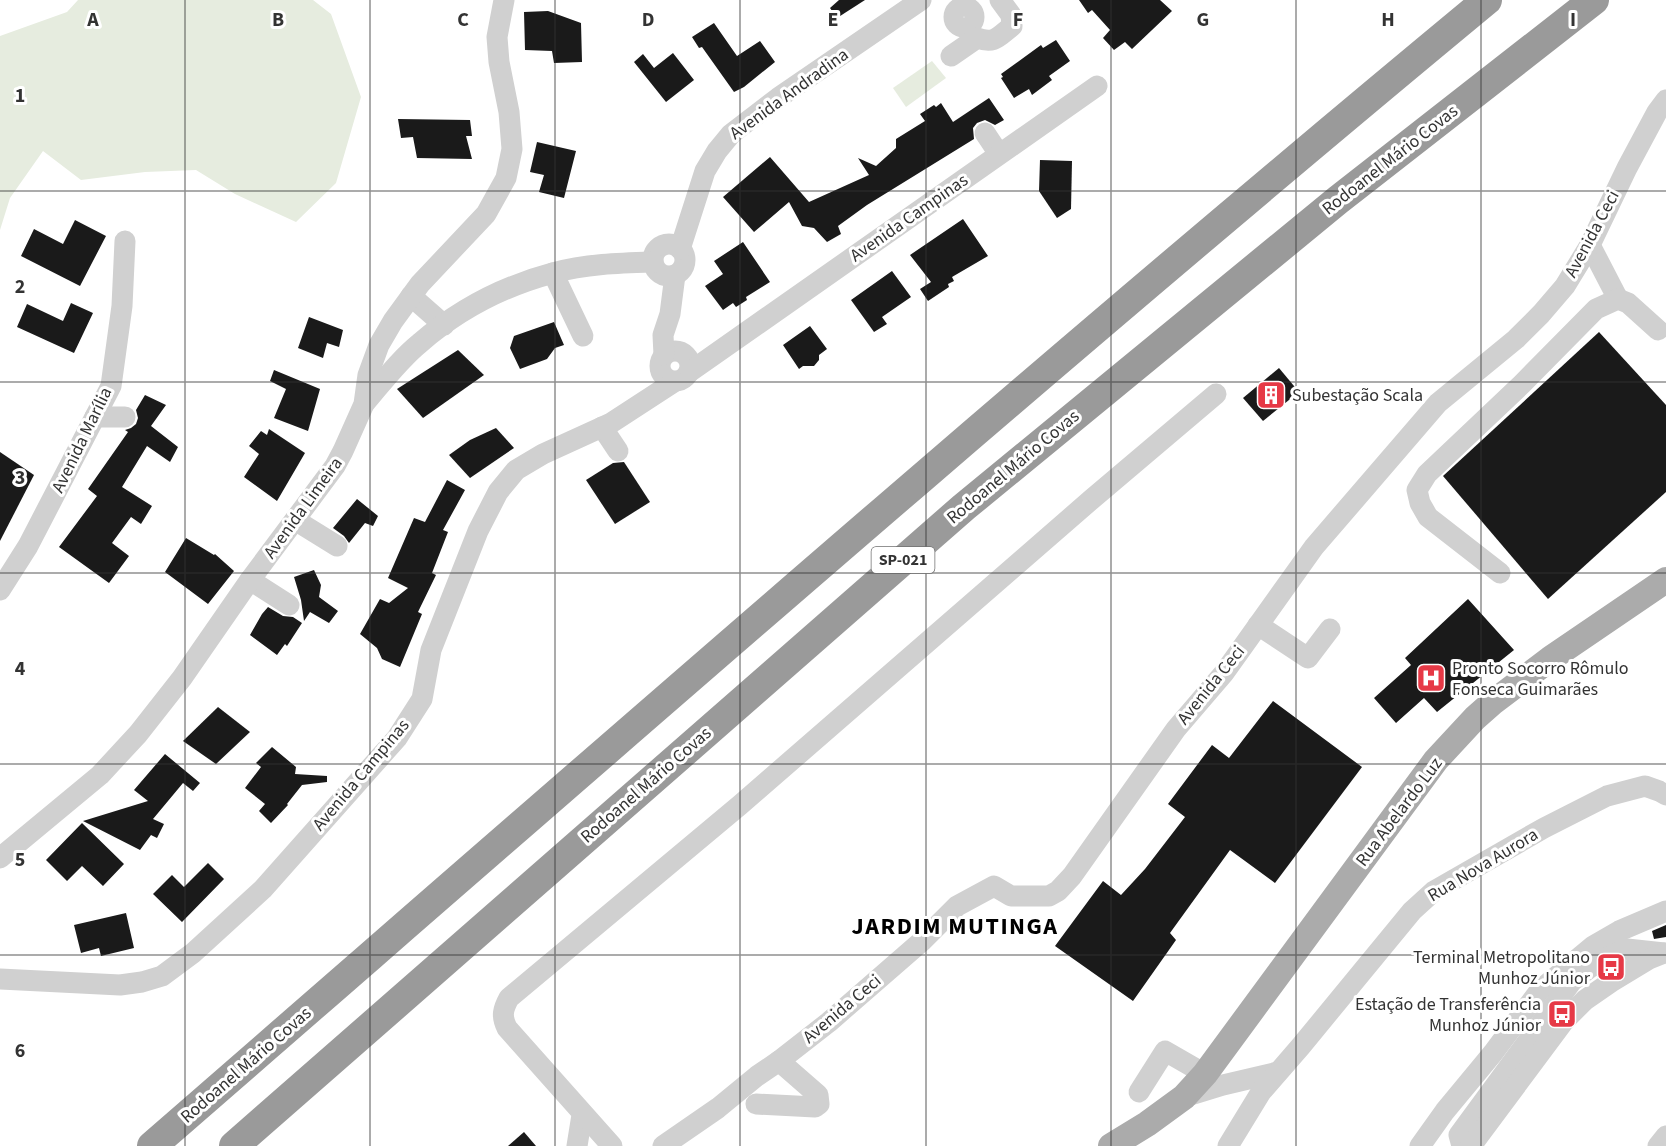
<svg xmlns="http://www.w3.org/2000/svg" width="1666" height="1146" font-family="'Source Sans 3',sans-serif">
	<rect width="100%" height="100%" fill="#fff"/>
	<g fill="#e6ecdf">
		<polygon points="78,0 313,0 331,14 361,97 336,183 296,222 235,194 196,170 145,172 81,180 43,151 10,198 0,230 0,36 67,12"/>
		<polygon points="932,61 946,78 906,107 893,88"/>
	</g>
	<g fill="#1a1a1a">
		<polygon points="839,0 865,0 837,18 830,8"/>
		<polygon points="1079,0 1160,0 1172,11 1132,49 1125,42 1114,50 1103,38 1110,30 1092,10 1088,13"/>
		<polygon points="548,11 581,23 582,62 554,63 552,51 525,50 524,12"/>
		<polygon points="714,23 737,56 760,41 775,62 744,87 734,92 702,47 699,48 692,37"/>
		<polygon points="1056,40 1070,61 1049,76 1052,80 1032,95 1029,89 1014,98 1001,78 1003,77 1001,74 1041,45 1043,48"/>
		<polygon points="673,53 694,80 666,102 634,62 643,54 654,68"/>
		<polygon points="989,98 1004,120 995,125 985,120 977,123 973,128 974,139 867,205 838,226 841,234 827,242 814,228 802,226 789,202 754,232 723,197 770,157 809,202 869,175 858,158 876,166 896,148 896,139 925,121 920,114 934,105 936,107 941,103 953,122"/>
		<polygon points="398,119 470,120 472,136 466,136 472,159 417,158 413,137 401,138"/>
		<polygon points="537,142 576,151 564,198 539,192 544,175 530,172"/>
		<polygon points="1040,160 1072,161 1071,209 1057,218 1039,191"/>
		<polygon points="963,219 988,256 952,277 954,281 948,284 949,287 928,301 920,289 931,282 910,255"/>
		<polygon points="75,220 106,236 80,286 21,256 34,229 63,244"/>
		<polygon points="743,242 770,282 746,297 747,300 736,307 733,303 723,310 705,286 723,274 714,261"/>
		<polygon points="892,271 911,297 882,317 887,324 874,332 851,300"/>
		<polygon points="71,303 93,313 74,353 17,327 27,304 63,321"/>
		<polygon points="309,317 343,330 339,347 327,343 323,358 298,348"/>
		<polygon points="554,322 564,345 555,348 547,359 520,369 510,348 514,336"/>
		<polygon points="810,326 827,349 819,355 819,360 814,366 803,366 799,369 783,345"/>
		<polygon points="1599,332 1666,405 1666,492 1548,599 1443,476"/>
		<polygon points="458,350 484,375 423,418 397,389"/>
		<polygon points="1279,368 1299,392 1263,421 1243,398"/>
		<polygon points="274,370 320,389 308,431 274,418 286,389 270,381"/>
		<polygon points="145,395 166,405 151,426 178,447 170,462 147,446 122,487 152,506 141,524 131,517 112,543 129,556 109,583 59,547 97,496 88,489 128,432 125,430 131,428 136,424 138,418 136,410"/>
		<polygon points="496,428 514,448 470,478 449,455 470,440"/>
		<polygon points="269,429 305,453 277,501 244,477 259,454 249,446 261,431 267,435"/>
		<polygon points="0,452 34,475 0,541"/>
		<polygon points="624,462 650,502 615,524 586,480 613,463"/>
		<polygon points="447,480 465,490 443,530 448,532 432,573 436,575 418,612 422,614 400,667 382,659 377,648 360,634 380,599 389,603 408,588 388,578 414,518 425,522"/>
		<polygon points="357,499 378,516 373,526 365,523 349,543 344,536 333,528"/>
		<polygon points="186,538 214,555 215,554 234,571 208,604 165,572"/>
		<polygon points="314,570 321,585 319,597 338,611 329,623 310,612 304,621 301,600 294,577"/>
		<polygon points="1468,599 1514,650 1437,712 1424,698 1396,723 1374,698 1411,665 1405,658"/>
		<polygon points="268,607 283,616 293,617 302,623 287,646 285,644 277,655 250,635 262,614"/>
		<polygon points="1273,701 1362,767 1275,883 1230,850 1170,933 1176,940 1133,1001 1055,946 1103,881 1121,895 1145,869 1185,817 1168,804 1212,745 1229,758"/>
		<polygon points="218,707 250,732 216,764 183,741"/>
		<polygon points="272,747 296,767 295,774 327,776 327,782 302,785 287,804 288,805 271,823 259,811 265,804 245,788 261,767 256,763"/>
		<polygon points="165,754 200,783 193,791 183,783 153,819 164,824 157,838 151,835 140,850 83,821 148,801 134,790"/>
		<polygon points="82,823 124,864 103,886 82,866 67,881 46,860"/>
		<polygon points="208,863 224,879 182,922 153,894 172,875 184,887"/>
		<polygon points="126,913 134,948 101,956 99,948 81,953 74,925"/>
		<polygon points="1666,925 1666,937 1654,939 1652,931"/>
		<polygon points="524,1132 536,1146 508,1146"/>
	</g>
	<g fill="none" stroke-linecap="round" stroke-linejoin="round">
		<g stroke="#d0d0d0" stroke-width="21">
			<circle cx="964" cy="17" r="10"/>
			<path d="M951,56L977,38C995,44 998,37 1012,26L1011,15L1000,0"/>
			<polyline points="985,133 999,154"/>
			<circle cx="669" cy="260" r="16"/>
			<polyline points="1590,245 1618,299"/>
			<polyline points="680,249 705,171 717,151 731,134 778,98 921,0"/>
			<polyline points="553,273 583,336"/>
			<polyline points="411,296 444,325"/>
			<circle cx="675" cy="366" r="15"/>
			<polyline points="664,355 663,335 670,314 675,275"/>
			<polyline points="688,373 1097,86"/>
			<path d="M364,404C382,383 399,360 420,343C458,310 504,286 553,273C585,264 620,263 653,262"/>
			<polyline points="95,417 125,417"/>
			<polyline points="602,427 618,451"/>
			<polyline points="295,520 337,546"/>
			<polyline points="1500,573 1428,517 1420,503 1417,490 1427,474 1522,384 1596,309 1618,299 1628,303 1658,330"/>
			<polyline points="250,580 289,605"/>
			<polyline points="0,590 28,546 111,386 122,306 125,241"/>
			<polyline points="1258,625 1308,658 1330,629"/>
			<polyline points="0,858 100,775 138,734 182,678 250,580 335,466 343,451 364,404 368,375 379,345 393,321 420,284 486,214 506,178 512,149 509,112 499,62 497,37 504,0"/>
			<polyline points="0,979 120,985 142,982 162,976 193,953 263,889 397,738 422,699 431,650 478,531 498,492 516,470 543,454 611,423 674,382"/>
			<polyline points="1139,1092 1165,1051 1205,1074"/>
			<polyline points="1184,1097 1223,1085 1278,1072"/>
			<polyline points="756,1104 815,1107 819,1104 818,1095 779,1061"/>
			<polyline points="577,1146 582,1115"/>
			<path d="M612,1146L507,1028C501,1016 503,1009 509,998L740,805L1092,499L1216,394"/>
			<polyline points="663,1146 718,1108 757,1076 779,1061 829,1022 922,941 957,906 994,886 1011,896 1049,896 1058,891 1072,876 1176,729 1224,673 1314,547 1438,403 1516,339 1541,314 1565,286 1590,245 1627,168 1657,112 1666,100"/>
			<polyline points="1228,1146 1261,1092 1301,1046 1412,911 1434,891 1544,828 1607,796 1645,786 1659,791 1666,795"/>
			<polyline points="1420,1146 1445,1111 1493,1053 1540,990 1593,946 1619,931 1666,911"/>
			<polyline points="1462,1146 1459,1135 1572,981 1600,960 1627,949 1664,953"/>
			<polyline points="1471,1146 1564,1021 1585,1000 1611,982 1649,959 1664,953"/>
			<polyline points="1658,1146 1666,1136"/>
		</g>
		<polyline stroke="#ababab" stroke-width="26" points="1111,1146 1147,1124 1184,1097 1205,1074 1436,760 1475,718 1492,703 1550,659 1666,580"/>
		<g stroke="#9a9a9a" stroke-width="30">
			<path d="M152,1146C595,761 1035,374 1487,0"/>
			<polyline points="234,1146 964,507 1338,200 1594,0"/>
		</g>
	</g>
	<path fill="none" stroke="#333" stroke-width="1.5" stroke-opacity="0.55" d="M185,0V1146M370,0V1146M555,0V1146M740,0V1146M926,0V1146M1111,0V1146M1296,0V1146M1481,0V1146M0,191H1666M0,382H1666M0,573H1666M0,764H1666M0,955H1666"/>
	<defs>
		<g id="building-square" transform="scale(1.5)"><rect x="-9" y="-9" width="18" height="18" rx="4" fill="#e63946" stroke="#fff"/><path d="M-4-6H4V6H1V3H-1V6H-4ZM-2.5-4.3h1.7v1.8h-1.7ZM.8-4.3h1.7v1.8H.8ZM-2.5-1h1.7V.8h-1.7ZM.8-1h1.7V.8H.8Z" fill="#fff"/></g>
		<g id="hospital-square" transform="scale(1.5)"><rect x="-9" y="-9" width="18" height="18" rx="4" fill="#e63946" stroke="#fff"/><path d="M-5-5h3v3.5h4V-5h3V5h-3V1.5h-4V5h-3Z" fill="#fff"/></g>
		<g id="bus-square" transform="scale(1.5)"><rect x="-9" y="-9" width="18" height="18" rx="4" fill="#e63946" stroke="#fff"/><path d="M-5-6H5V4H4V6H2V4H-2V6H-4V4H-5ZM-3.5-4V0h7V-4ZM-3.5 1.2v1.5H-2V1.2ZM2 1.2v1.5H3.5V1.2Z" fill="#fff"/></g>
	</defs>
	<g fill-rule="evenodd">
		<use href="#building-square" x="1271" y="395"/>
		<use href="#hospital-square" x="1431" y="678"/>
		<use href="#bus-square" x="1611" y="967"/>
		<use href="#bus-square" x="1562" y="1014"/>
	</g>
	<g text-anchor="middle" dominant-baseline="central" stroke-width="6" stroke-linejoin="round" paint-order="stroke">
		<rect fill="#fff" stroke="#707070" stroke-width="1.5" x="871.5" y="547" width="63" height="26" rx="4.5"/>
		<g font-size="16" font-weight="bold" fill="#333">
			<text x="903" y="560">SP-021</text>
		</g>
		<g font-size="18" fill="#333" stroke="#fff">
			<text transform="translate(789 94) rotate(-36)">Avenida Andradina</text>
			<text transform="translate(1390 160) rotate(-38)">Rodoanel Mário Covas</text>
			<text transform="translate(909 218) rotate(-35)">Avenida Campinas</text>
			<text transform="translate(1592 234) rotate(-62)">Avenida Ceci</text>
			<text transform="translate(82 440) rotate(-64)">Avenida Marília</text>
			<text transform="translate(1013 467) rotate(-40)">Rodoanel Mário Covas</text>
			<text transform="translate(303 508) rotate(-54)">Avenida Limeira</text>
			<text transform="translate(1211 685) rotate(-51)">Avenida Ceci</text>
			<text transform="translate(361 775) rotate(-50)">Avenida Campinas</text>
			<text transform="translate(646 785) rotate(-41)">Rodoanel Mário Covas</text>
			<text transform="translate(1399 812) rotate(-53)">Rua Abelardo Luz</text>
			<text transform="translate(1483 865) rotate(-31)">Rua Nova Aurora</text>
			<text transform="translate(842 1009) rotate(-40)">Avenida Ceci</text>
			<text transform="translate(246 1065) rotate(-41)">Rodoanel Mário Covas</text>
		</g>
		<g font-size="18" fill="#333" stroke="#fff" text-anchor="start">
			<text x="1292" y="395">Subestação Scala</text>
			<text x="1452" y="668">Pronto Socorro Rômulo<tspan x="1452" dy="21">Fonseca Guimarães</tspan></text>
			<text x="1590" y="957" text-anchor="end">Terminal Metropolitano<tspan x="1590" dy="21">Munhoz Júnior</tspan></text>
			<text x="1541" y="1004" text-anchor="end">Estação de Transferência<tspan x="1541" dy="21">Munhoz Júnior</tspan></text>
		</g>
		<g font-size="24" font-weight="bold" letter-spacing="1.5" fill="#000" stroke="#fff">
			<text x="955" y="926">JARDIM MUTINGA</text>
		</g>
	</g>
	<g font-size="20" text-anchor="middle" font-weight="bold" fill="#333" stroke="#fff" stroke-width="6" stroke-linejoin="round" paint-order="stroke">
		<text x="93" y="26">A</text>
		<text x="278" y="26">B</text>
		<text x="463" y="26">C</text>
		<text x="648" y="26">D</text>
		<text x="833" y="26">E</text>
		<text x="1018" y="26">F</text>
		<text x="1203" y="26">G</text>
		<text x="1388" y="26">H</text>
		<text x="1573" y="26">I</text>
		<text x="20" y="102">1</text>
		<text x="20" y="293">2</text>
		<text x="20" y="484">3</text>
		<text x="20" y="675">4</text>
		<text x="20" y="866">5</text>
		<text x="20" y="1057">6</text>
	</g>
</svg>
